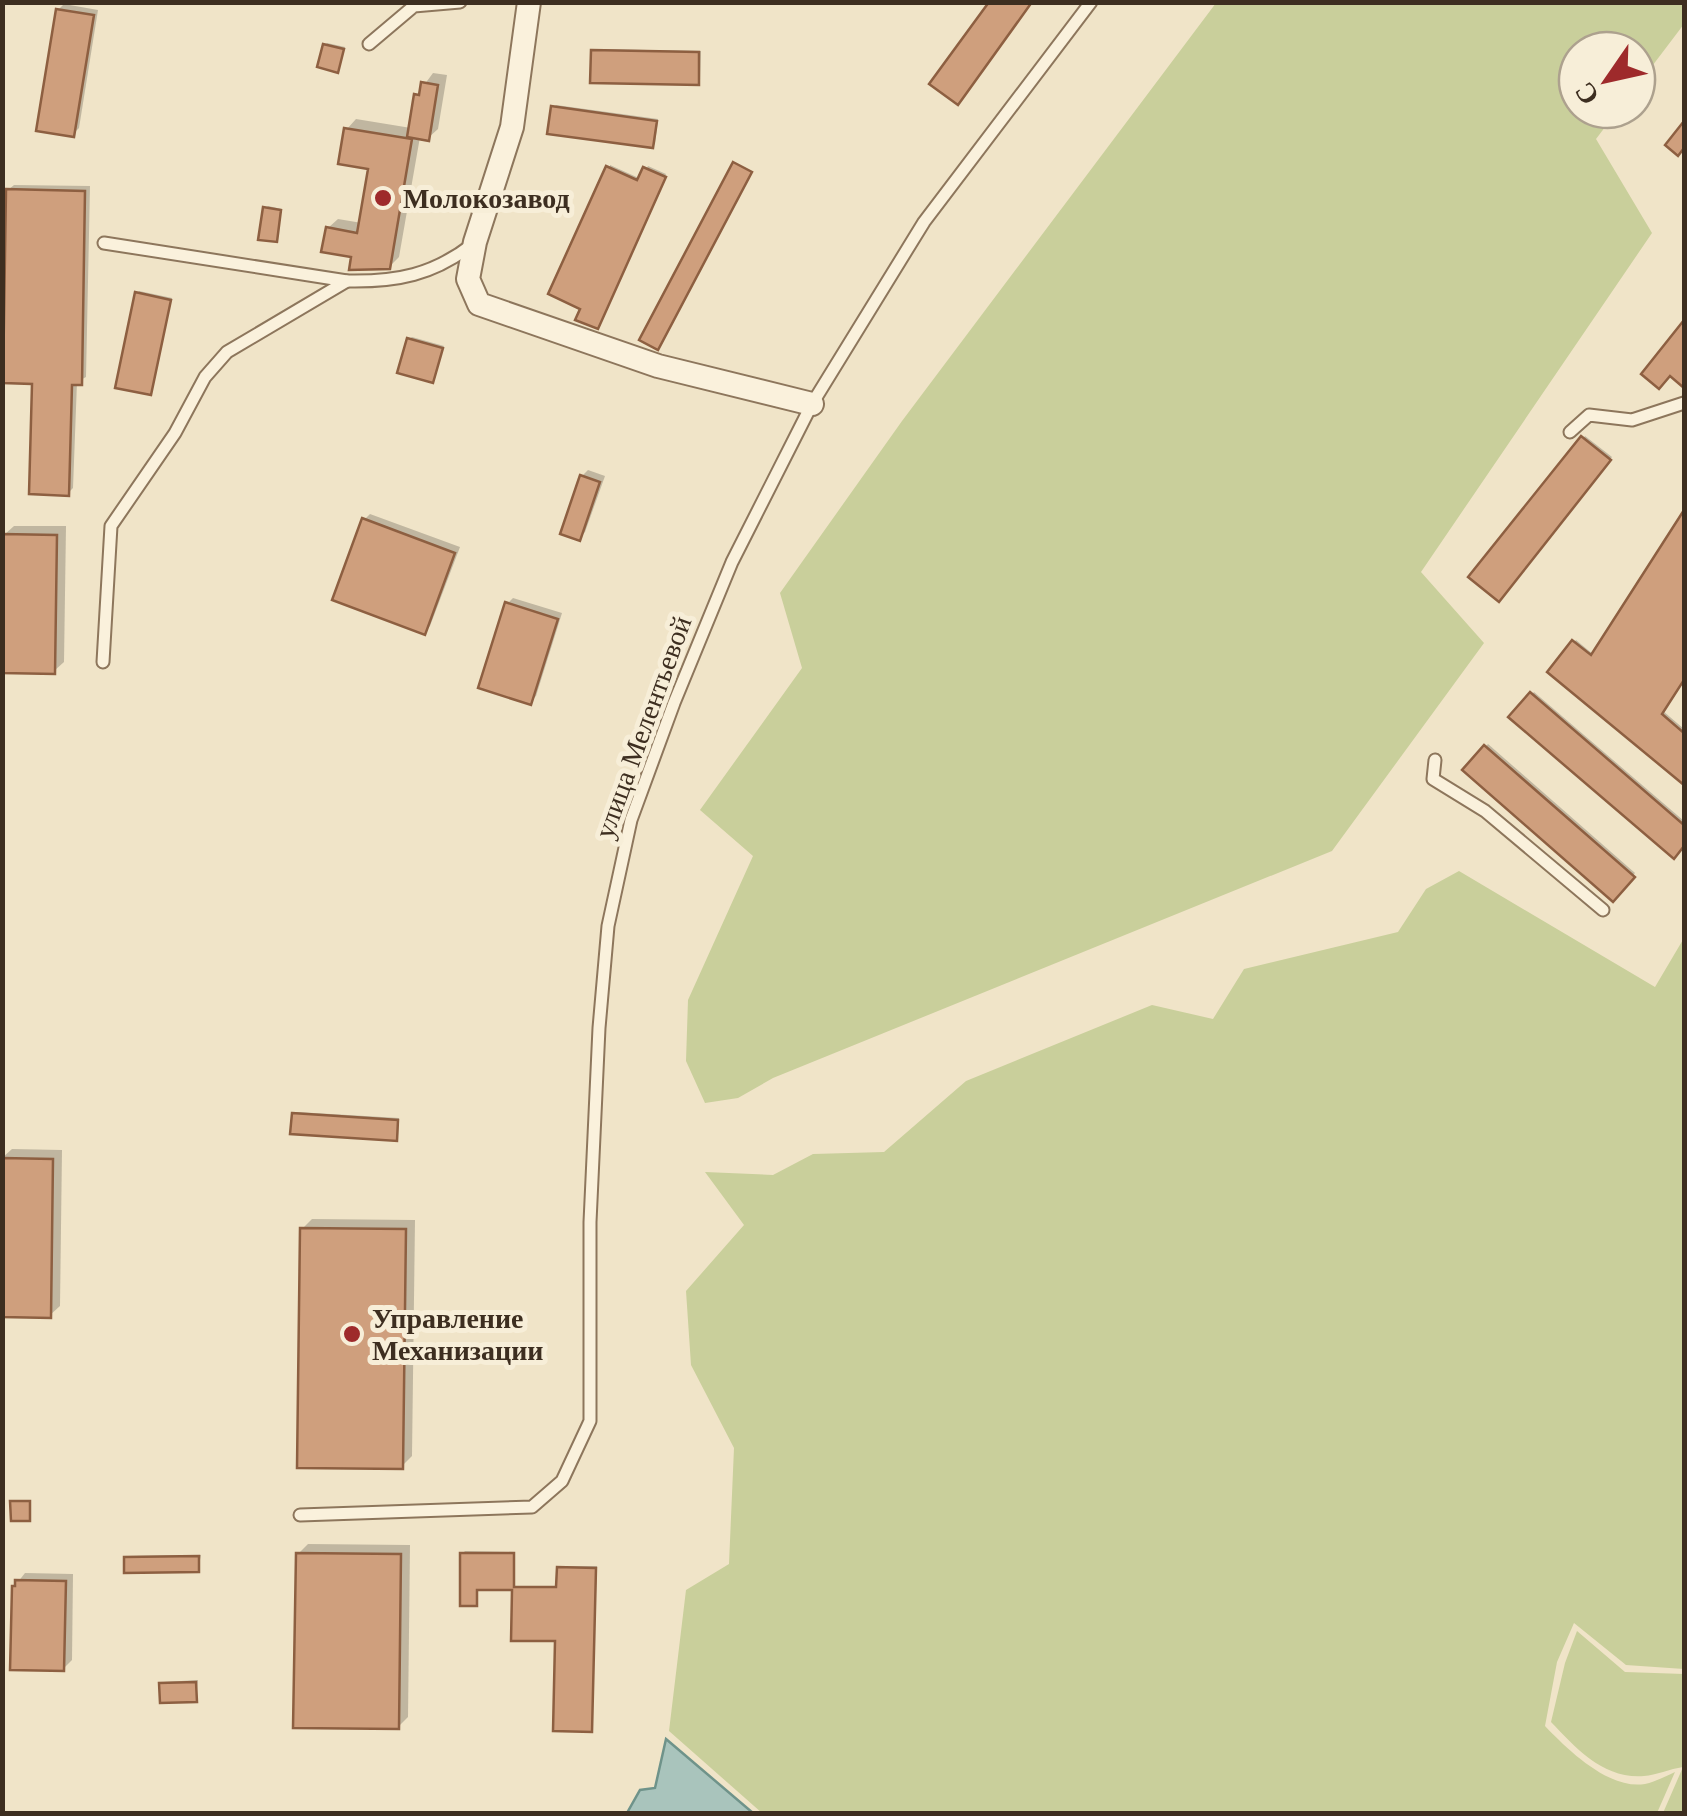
<svg xmlns="http://www.w3.org/2000/svg" width="1687" height="1816" font-family="'Times New Roman',serif">
	<rect width="100%" height="100%" fill="#f0e4c8"/>
	<g fill="#c9cf9b">
		<polygon points="1216,3 1684,3 1684,24 1637,86 1637,50 1577,50 1577,110 1618,110 1596,139 1652,233 1421,572 1484,643 1332,851 773,1078 738,1098 705,1103 686,1061 688,1000 753,856 700,810 802,668 780,593 902,421"/>
		<path d="M1459,871L1655,987L1684,938V1669L1626,1665L1574,1623L1557,1662L1545,1726C1568,1750 1609,1790 1645,1784C1655,1782 1666,1776 1675,1772L1657,1813H762L669,1731L686,1590L729,1564L734,1448L691,1365L686,1291L744,1225L705,1172L773,1175L813,1154L884,1152L966,1081L1152,1005L1213,1019L1244,969L1398,932L1426,889Z"/>
		<path d="M1577,1631L1625,1672L1684,1674V1813H1663L1683,1767C1670,1769 1656,1775 1644,1776C1603,1779 1577,1749 1551,1722L1565,1663Z"/>
	</g>
	<polygon fill="#a9c4bc" stroke="#6f938a" stroke-width="2.5" points="666,1739 753,1813 627,1813 640,1790 655,1788"/>
	<g fill="#0003">
		<polygon points="64,4 98,10 79,128 73,134 58,10"/>
		<polygon points="327,43 345,47 338,70 325,45"/>
		<polygon points="595,49 701,51 700,80 698,83 593,51"/>
		<polygon points="433,73 447,75 438,129 428,138 420,137 399,257 389,267 354,255 328,228 338,219 362,223 371,167 347,129 356,119 411,128 416,96"/>
		<polygon points="556,105 658,119 655,144 653,146 553,108"/>
		<polygon points="610,165 641,179 648,166 666,174 599,324"/>
		<polygon points="14,185 90,186 86,377 77,382 73,488 68,493 35,381 8,190"/>
		<polygon points="268,206 282,209 276,239 265,209"/>
		<polygon points="139,291 172,298 150,392 137,294"/>
		<polygon points="412,337 444,346 432,380 409,339"/>
		<polygon points="1585,436 1612,457 1498,598 1472,577"/>
		<polygon points="588,470 605,476 585,532 579,538 582,476"/>
		<polygon points="370,514 460,547 430,626 424,632 364,520"/>
		<polygon points="1684,515 1684,678 1663,711 1684,729 1684,782 1550,671 1576,640 1594,655"/>
		<polygon points="14,526 66,526 64,662 54,671 4,535"/>
		<polygon points="513,598 562,613 536,696 530,702 507,604"/>
		<polygon points="1534,692 1684,821 1684,843 1674,856 1512,717"/>
		<polygon points="1488,744 1635,873 1613,899 1465,770"/>
		<polygon points="297,1112 399,1118 398,1136 396,1139 294,1114"/>
		<polygon points="12,1149 62,1150 60,1306 50,1315 2,1158"/>
		<polygon points="312,1219 415,1220 412,1456 402,1466 302,1229"/>
		<polygon points="308,1544 410,1545 408,1717 398,1727 298,1554"/>
		<polygon points="465,1551 515,1552 515,1586 559,1586 561,1566 597,1566 591,1729 557,1638 514,1587 478,1587 476,1603 462,1554"/>
		<polygon points="201,1555 198,1570 126,1558 128,1556"/>
		<polygon points="25,1573 73,1574 72,1660 63,1669 14,1587"/>
		<polygon points="198,1680 196,1699 162,1684 164,1682"/>
	</g>
	<g fill="#cf9f7d" stroke="#8d5f41" stroke-width="2.5">
		<polygon points="989,2 1032,2 958,105 929,84"/>
		<polygon points="56,9 94,15 74,137 36,131"/>
		<polygon points="323,44 344,49 338,73 317,67"/>
		<polygon points="591,50 699,52 699,85 590,83"/>
		<polygon points="421,82 438,85 429,141 407,137 414,94 419,95"/>
		<polygon points="551,106 657,121 653,148 547,134"/>
		<polygon points="1684,121 1684,148 1678,156 1665,145"/>
		<polygon points="344,128 412,139 390,269 349,270 351,257 321,252 326,227 357,233 368,169 338,164"/>
		<polygon points="733,162 752,172 658,350 639,340"/>
		<polygon points="606,166 637,180 643,167 666,177 598,329 575,320 580,309 548,294"/>
		<polygon points="6,189 85,191 82,385 72,385 69,496 29,494 32,384 3,383"/>
		<polygon points="263,207 281,210 277,242 258,240"/>
		<polygon points="135,292 171,300 151,395 115,388"/>
		<polygon points="1684,320 1684,388 1670,376 1659,389 1641,374"/>
		<polygon points="407,338 443,348 433,383 397,373"/>
		<polygon points="1581,436 1611,460 1499,602 1468,577"/>
		<polygon points="580,475 600,482 580,541 560,534"/>
		<polygon points="1684,510 1684,680 1662,714 1684,733 1684,785 1547,672 1572,640 1591,655"/>
		<polygon points="362,518 455,553 425,635 332,600"/>
		<polygon points="2,534 57,535 55,674 2,673"/>
		<polygon points="505,602 558,619 531,705 478,688"/>
		<polygon points="1530,692 1684,825 1684,846 1674,859 1508,717"/>
		<polygon points="1484,745 1635,877 1613,902 1462,770"/>
		<polygon points="292,1113 398,1120 397,1141 290,1134"/>
		<polygon points="2,1158 53,1159 51,1318 2,1317"/>
		<polygon points="300,1228 406,1229 403,1469 297,1468"/>
		<polygon points="10,1501 30,1501 30,1521 11,1521"/>
		<polygon points="296,1553 401,1554 399,1729 293,1728"/>
		<polygon points="460,1553 514,1553 514,1587 556,1587 557,1567 596,1568 592,1732 553,1731 555,1641 511,1641 512,1590 477,1590 477,1606 460,1606"/>
		<polygon points="199,1556 199,1572 124,1573 124,1557"/>
		<polygon points="15,1580 66,1581 64,1671 10,1670 12,1586 15,1586"/>
		<polygon points="196,1682 197,1702 160,1703 159,1683"/>
	</g>
	<g fill="none" stroke-linecap="round" stroke-linejoin="round">
		<g stroke="#8d765c" stroke-width="15">
			<g id="service">
				<polyline points="369,44 414,6 460,2"/>
				<path d="M104,243L347,281C397,282 433,275 473,244"/>
				<polyline points="1570,432 1589,415 1632,420 1684,403"/>
				<polyline points="103,662 111,526 175,433 205,377 227,352 347,281"/>
				<polyline points="1435,760 1433,779 1485,811 1603,910"/>
				<polyline points="300,1515 532,1507 562,1481 590,1421 590,1222 599,1028 608,926 631,820 674,703 732,562 812,404 924,222 1091,2"/>
			</g>
		</g>
		<g stroke="#8d765c" stroke-width="26">
			<polyline id="minor" points="529,2 512,127 475,242 468,279 479,304 658,366 812,404"/>
		</g>
		<use href="#service" stroke="#faf1dc" stroke-width="11"/>
		<use href="#minor" stroke="#faf1dc" stroke-width="22"/>
	</g>
	<g fill="#9e2a2b" stroke="#f7eed8" stroke-width="4">
		<circle cx="383" cy="198" r="10"/>
		<circle cx="352" cy="1334" r="10"/>
	</g>
	<g text-anchor="middle" dominant-baseline="central" stroke-width="10" stroke-linejoin="round" paint-order="stroke">
		<g font-size="28" font-weight="bold" fill="#3d2e20" stroke="#f7eed8" text-anchor="start">
			<text x="403" y="198">Молокозавод</text>
			<text x="372" y="1318">Управление<tspan x="372" dy="32">Механизации</tspan></text>
		</g>
		<g font-size="28" fill="#3d2e20" stroke="#f7eed8">
			<text transform="translate(643 727) rotate(-70)">улица Мелентьевой</text>
		</g>
	</g>
	<rect width="1687" height="1816" fill="none" stroke="#3d2e20" stroke-width="10"/>
	<g transform="translate(1607 80) rotate(236)"><circle r="48" fill="#f7eed8" stroke="#ada18e" stroke-width="2.5"/>
	<path d="M0-8L18 38L0 25L-18 38Z" fill="#9e2a2b"/>
	<text y="-15" font-size="28" font-weight="bold" text-anchor="middle" fill="#3d2e20">С</text>
	</g>
</svg>
